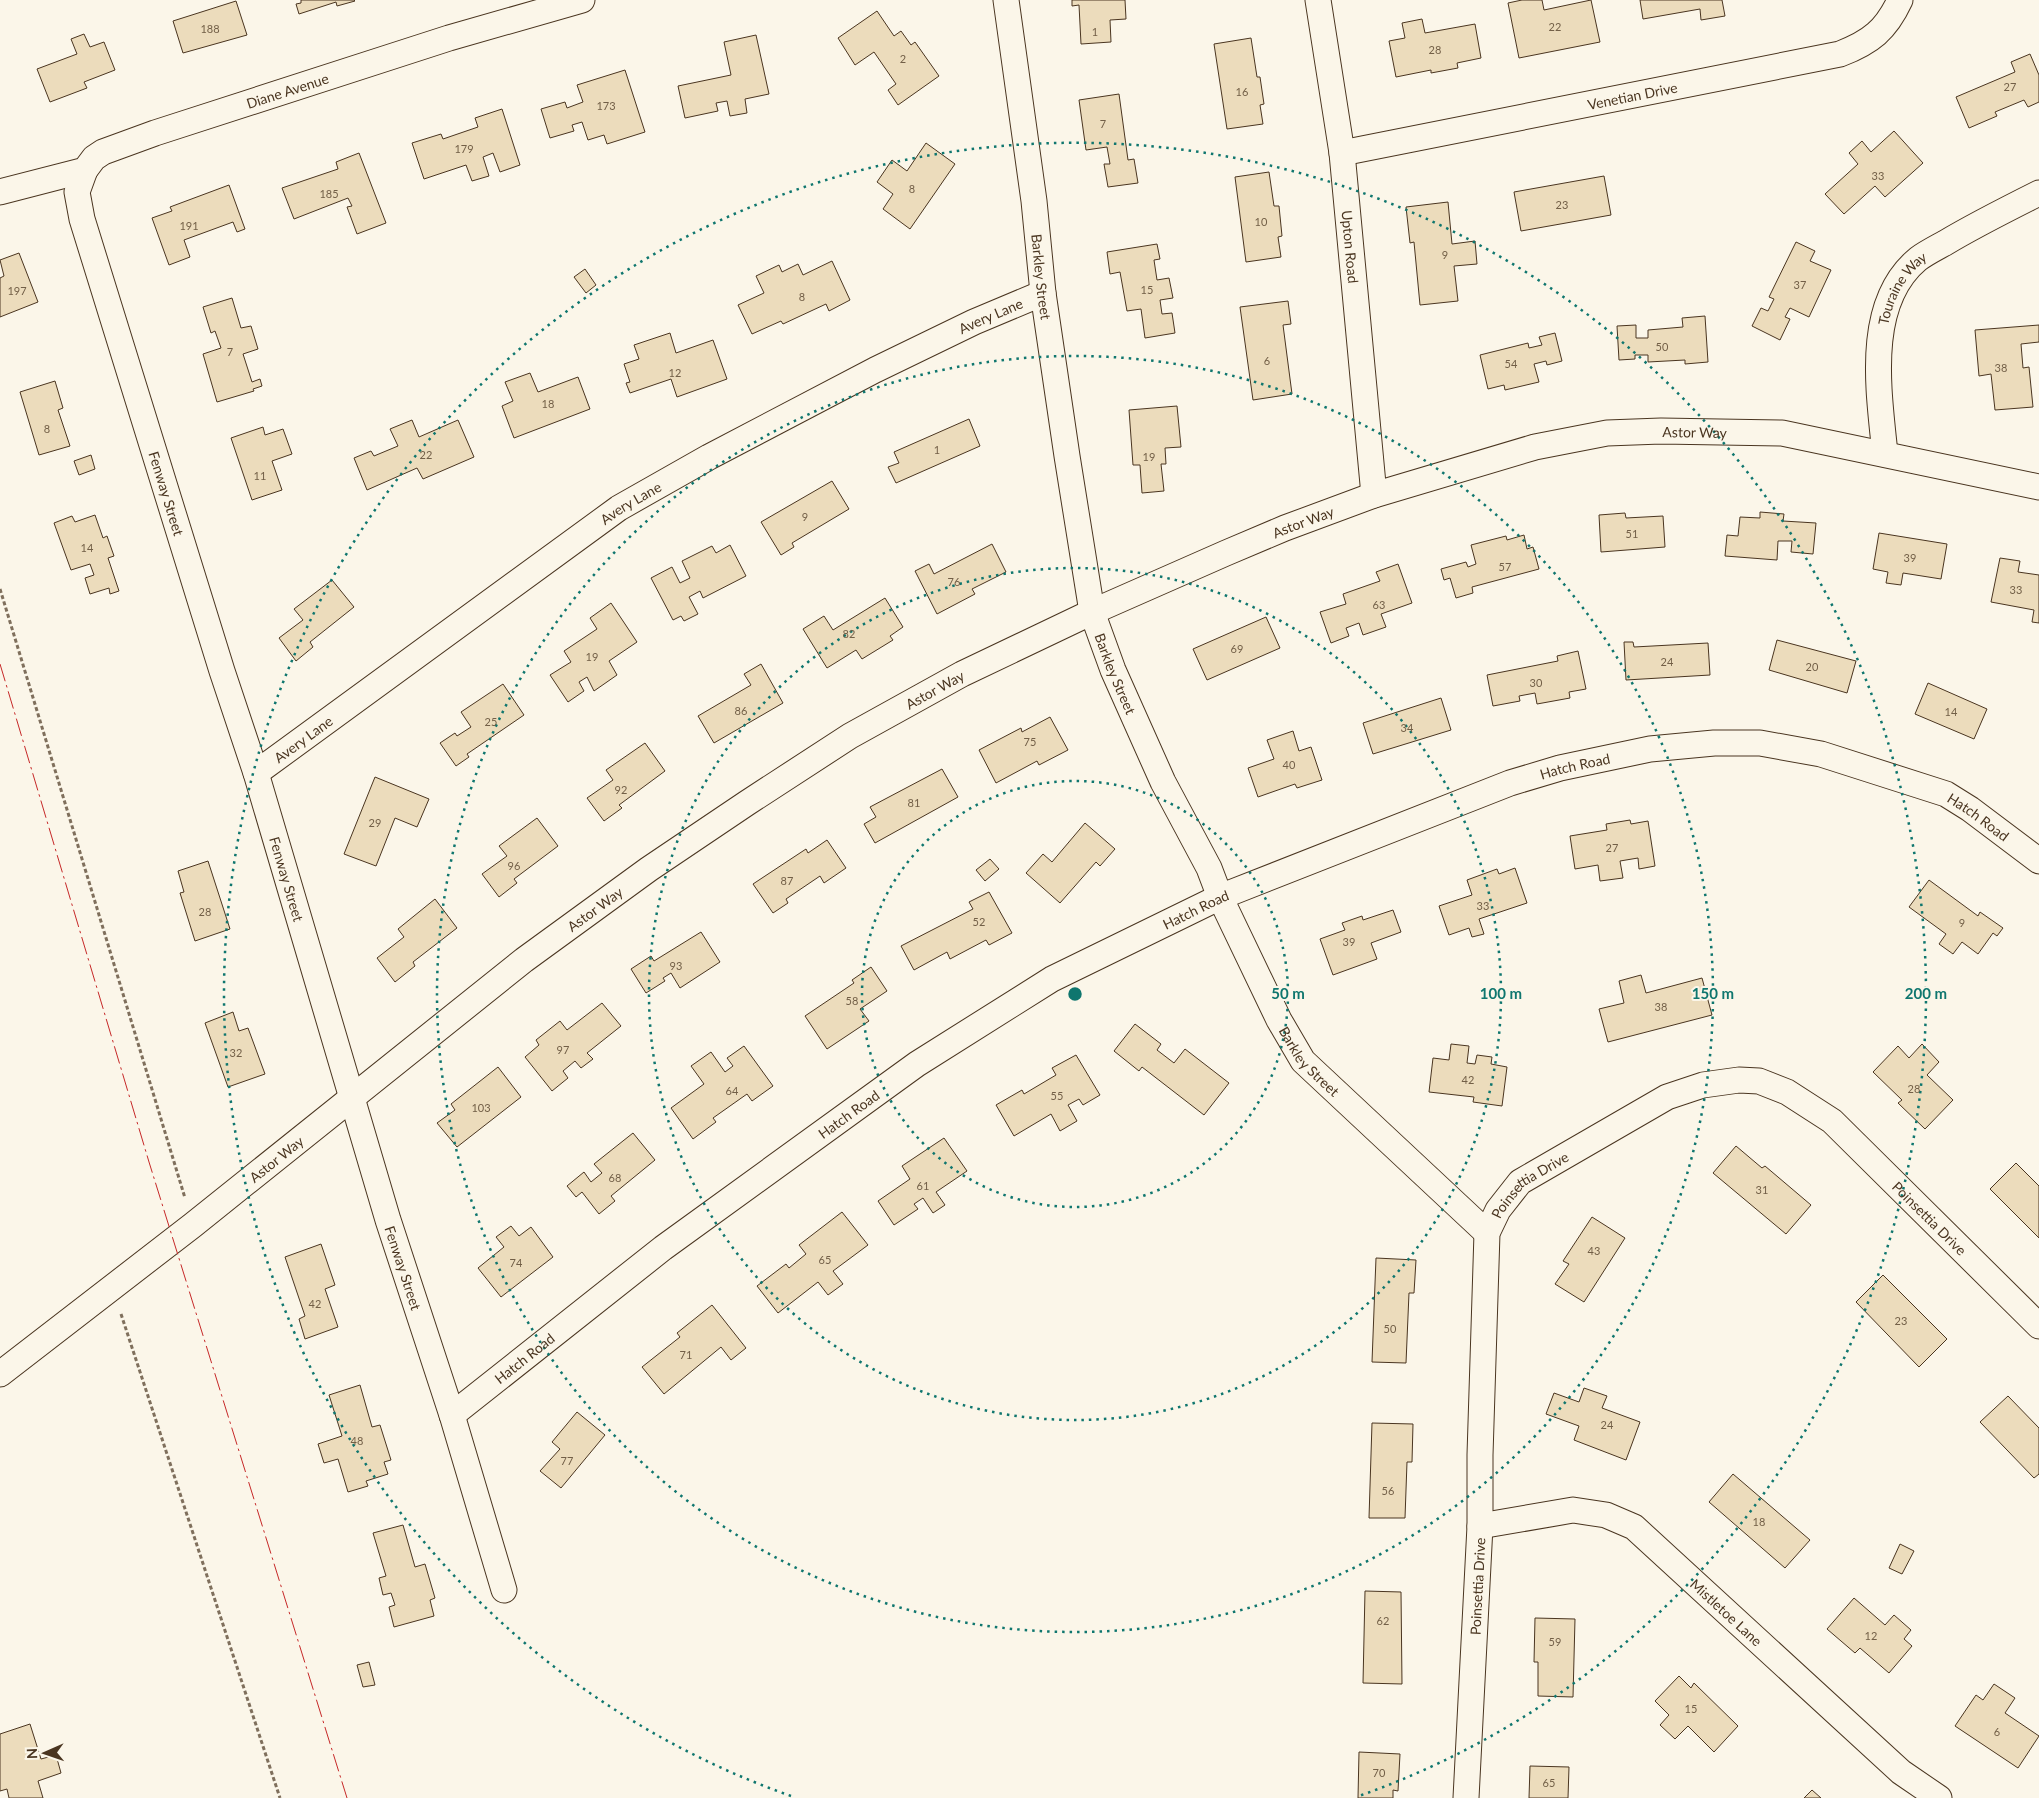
<svg xmlns="http://www.w3.org/2000/svg" width="2039" height="1798" font-family="Lato,sans-serif">
	<rect width="100%" height="100%" fill="#fbf6e9"/>
	<g fill="#ecdcbc" stroke="#4a3520">
		<polygon points="301,0 354,0 355,1 337,6 336,2 299,14 296,4 301,3"/>
		<polygon points="1072,0 1125,0 1126,19 1110,20 1111,42 1081,44 1079,5 1072,6"/>
		<polygon points="1522,0 1542,0 1544,10 1591,0 1600,42 1519,58 1508,3"/>
		<polygon points="1640,0 1722,0 1725,16 1701,20 1700,9 1643,19"/>
		<polygon points="236,1 247,35 183,53 173,21"/>
		<polygon points="877,11 894,36 901,31 911,45 915,42 939,76 898,105 888,90 896,84 874,52 855,65 838,38"/>
		<polygon points="1422,19 1425,33 1475,24 1481,58 1457,63 1458,68 1431,73 1431,70 1396,77 1389,41 1405,38 1402,23"/>
		<polygon points="84,34 90,47 104,42 115,70 84,82 87,88 50,102 37,69 77,54 71,39"/>
		<polygon points="756,35 769,94 745,99 747,113 730,116 727,101 716,103 718,111 685,118 678,86 731,75 724,42"/>
		<polygon points="1251,38 1257,77 1260,77 1264,104 1260,105 1263,124 1227,129 1214,44"/>
		<polygon points="2030,54 2039,75 2039,102 2028,107 2024,100 1995,112 1997,116 1969,128 1956,97 2015,72 2011,62"/>
		<polygon points="625,70 645,132 607,144 604,135 588,140 582,122 572,125 574,131 550,138 541,109 565,102 567,108 583,102 577,85"/>
		<polygon points="1119,94 1128,160 1134,159 1138,183 1108,187 1104,164 1110,164 1107,147 1086,150 1079,100"/>
		<polygon points="502,109 520,165 500,172 493,153 483,157 489,176 472,181 466,165 424,179 412,143 441,134 443,139 478,127 475,118"/>
		<polygon points="1894,131 1923,163 1885,197 1875,186 1844,214 1825,194 1858,164 1849,153 1862,141 1871,152"/>
		<polygon points="926,143 955,164 910,229 883,209 893,194 877,182 892,160 907,171"/>
		<polygon points="359,153 386,223 357,234 347,207 352,206 348,198 294,219 282,188 338,169 336,162"/>
		<polygon points="1269,172 1274,206 1279,206 1282,236 1278,237 1281,257 1246,262 1235,177"/>
		<polygon points="1604,176 1611,215 1521,231 1514,192"/>
		<polygon points="229,185 245,229 237,232 233,222 184,240 190,257 169,265 152,218 172,211 170,207"/>
		<polygon points="1448,202 1452,244 1475,241 1477,264 1454,266 1458,301 1420,305 1414,242 1410,243 1406,207"/>
		<polygon points="1796,242 1815,251 1810,261 1831,270 1809,317 1790,308 1785,317 1790,319 1780,340 1752,326 1761,308 1768,311 1774,299 1769,297"/>
		<polygon points="1157,244 1160,259 1154,260 1157,280 1169,278 1173,298 1160,300 1162,314 1172,313 1175,333 1145,338 1141,309 1127,311 1120,272 1110,274 1107,252"/>
		<polygon points="19,253 38,302 0,317 0,278 4,276 0,260"/>
		<polygon points="832,261 850,300 829,311 826,304 783,324 781,321 752,334 738,305 764,293 756,276 779,265 782,272 798,264 803,275"/>
		<polygon points="585,269 596,285 586,293 574,277"/>
		<polygon points="232,298 241,328 251,326 258,349 243,354 252,382 260,379 262,386 253,389 254,391 217,402 203,354 221,348 215,331 211,333 203,307"/>
		<polygon points="1288,301 1291,324 1283,325 1292,394 1253,400 1240,307"/>
		<polygon points="1705,316 1708,362 1685,364 1685,360 1648,362 1648,355 1635,355 1635,359 1619,360 1617,326 1636,325 1636,338 1648,338 1648,330 1683,327 1682,318"/>
		<polygon points="2039,325 2039,342 2021,344 2023,368 2029,367 2033,407 1995,410 1991,374 1979,376 1975,330"/>
		<polygon points="670,333 676,353 713,340 727,379 677,397 671,379 630,393 626,383 630,382 624,364 639,359 634,345"/>
		<polygon points="1555,333 1562,361 1547,365 1546,361 1534,364 1539,382 1505,390 1504,385 1488,389 1480,355 1528,343 1529,348 1542,345 1539,337"/>
		<polygon points="530,373 538,392 578,377 590,409 514,438 502,406 513,401 505,382"/>
		<polygon points="55,381 63,408 58,410 70,446 39,455 20,392"/>
		<polygon points="1177,406 1181,447 1165,448 1166,464 1161,464 1164,491 1142,493 1140,465 1133,465 1129,410"/>
		<polygon points="969,419 980,446 896,483 888,467 899,463 894,452"/>
		<polygon points="412,420 419,437 458,420 474,457 423,479 417,468 367,490 354,458 371,451 374,456 398,446 390,429"/>
		<polygon points="263,427 265,435 283,429 292,454 272,461 282,490 252,500 231,438"/>
		<polygon points="91,455 95,469 79,475 74,461"/>
		<polygon points="832,481 849,509 792,543 794,547 781,555 761,522"/>
		<polygon points="1760,512 1784,514 1783,521 1816,523 1813,554 1791,552 1792,541 1778,541 1777,560 1725,556 1727,535 1738,536 1740,517 1760,518"/>
		<polygon points="1625,513 1626,518 1663,516 1665,547 1601,552 1599,515"/>
		<polygon points="95,515 103,538 107,536 114,556 108,558 119,591 110,594 109,588 90,594 85,578 94,575 90,564 71,570 54,523 72,516 75,522"/>
		<polygon points="1879,533 1947,544 1941,579 1903,573 1901,585 1886,583 1888,572 1873,569"/>
		<polygon points="1524,535 1527,549 1533,547 1539,569 1472,587 1473,593 1456,598 1450,578 1444,580 1441,569 1466,562 1468,567 1476,564 1471,545 1506,536 1507,540"/>
		<polygon points="992,544 1006,572 972,589 975,594 937,614 915,571 929,564 934,574"/>
		<polygon points="730,545 746,576 703,598 700,591 689,597 698,614 684,621 681,616 673,620 651,578 672,567 680,583 690,578 682,561 712,546 716,553"/>
		<polygon points="2000,558 2020,561 2018,572 2039,575 2039,623 2032,622 2034,610 1991,602"/>
		<polygon points="1398,564 1412,603 1381,614 1386,627 1363,635 1359,623 1346,628 1349,636 1331,643 1320,612 1346,604 1343,594 1380,581 1376,572"/>
		<polygon points="332,580 354,607 310,642 313,647 296,661 279,638 303,620 294,609"/>
		<polygon points="885,598 903,627 890,636 893,640 862,659 856,650 827,668 803,629 824,616 833,630"/>
		<polygon points="611,603 637,642 609,661 617,675 594,691 587,677 579,682 584,691 568,702 550,675 571,662 564,651 597,629 590,618"/>
		<polygon points="1266,617 1280,648 1207,680 1193,649"/>
		<polygon points="1777,640 1856,661 1847,693 1769,670"/>
		<polygon points="1624,642 1633,642 1634,647 1708,643 1710,675 1626,680"/>
		<polygon points="1578,651 1586,689 1569,692 1570,698 1537,704 1535,693 1519,696 1520,701 1493,706 1487,675 1558,661 1557,656"/>
		<polygon points="761,664 783,703 714,743 698,716 751,685 744,674"/>
		<polygon points="1928,683 1987,709 1974,739 1915,714"/>
		<polygon points="503,684 524,715 467,754 469,757 456,766 440,743 455,733 457,736 471,727 461,712"/>
		<polygon points="1441,698 1451,730 1373,754 1363,723"/>
		<polygon points="1050,717 1068,750 1039,765 1037,761 996,783 979,750 1021,728 1022,732"/>
		<polygon points="1293,731 1299,751 1311,747 1322,780 1297,788 1295,784 1258,797 1248,768 1274,759 1267,740"/>
		<polygon points="645,743 665,771 619,805 622,808 604,821 587,798 613,780 606,770"/>
		<polygon points="942,769 958,797 875,843 864,824 876,817 870,807"/>
		<polygon points="375,777 429,799 417,827 395,818 376,866 344,854"/>
		<polygon points="537,818 558,846 514,879 517,883 499,897 482,874 507,856 499,846"/>
		<polygon points="1630,820 1631,824 1648,821 1655,866 1639,869 1638,858 1620,861 1623,878 1600,881 1598,865 1575,869 1570,836 1607,830 1606,824"/>
		<polygon points="1085,823 1115,849 1100,866 1096,862 1060,903 1026,873 1043,854 1052,862"/>
		<polygon points="827,840 846,868 824,883 820,876 786,899 788,903 773,913 753,884 806,849 808,853"/>
		<polygon points="990,859 999,869 985,881 976,870"/>
		<polygon points="208,861 230,929 195,941 180,893 184,892 178,871"/>
		<polygon points="1515,868 1527,903 1479,919 1484,934 1472,937 1469,928 1449,935 1439,906 1472,895 1467,880 1497,869 1499,874"/>
		<polygon points="1929,880 1978,916 1980,912 2003,928 1997,936 1993,933 1978,954 1962,942 1953,954 1939,944 1946,934 1909,907"/>
		<polygon points="989,892 1012,933 989,945 986,940 950,959 947,952 914,970 901,946 973,909 969,902"/>
		<polygon points="435,899 457,928 413,962 415,966 395,982 377,958 404,937 398,929"/>
		<polygon points="1393,910 1401,932 1371,943 1377,959 1333,975 1320,939 1345,930 1342,923 1362,916 1363,920"/>
		<polygon points="701,932 720,962 680,988 671,973 663,978 665,981 646,993 631,969 651,956 654,961"/>
		<polygon points="871,967 887,991 860,1009 869,1021 827,1049 805,1016 854,983 852,980"/>
		<polygon points="1641,975 1646,993 1702,978 1712,1015 1608,1042 1599,1009 1624,1003 1619,981"/>
		<polygon points="602,1003 621,1026 587,1053 593,1059 581,1068 575,1061 563,1071 568,1078 552,1091 525,1057 539,1045 536,1040 560,1021 567,1030"/>
		<polygon points="233,1012 239,1031 248,1028 265,1074 228,1087 205,1023"/>
		<polygon points="1135,1024 1161,1044 1157,1050 1174,1063 1185,1049 1229,1083 1204,1115 1142,1067 1139,1071 1114,1051"/>
		<polygon points="1451,1044 1469,1046 1467,1063 1475,1064 1477,1055 1492,1057 1491,1064 1507,1067 1502,1106 1473,1102 1474,1097 1429,1092 1433,1058 1449,1060"/>
		<polygon points="1922,1044 1939,1062 1927,1075 1953,1100 1925,1129 1898,1103 1902,1100 1873,1072 1898,1046 1909,1058"/>
		<polygon points="744,1046 773,1086 752,1101 747,1094 713,1118 716,1122 693,1139 671,1108 704,1084 691,1066 711,1052 725,1072 733,1066 727,1058"/>
		<polygon points="1076,1055 1100,1095 1083,1105 1079,1099 1068,1105 1077,1121 1060,1131 1051,1114 1014,1136 996,1105 1022,1090 1024,1094 1056,1075 1052,1068"/>
		<polygon points="498,1067 521,1097 457,1147 437,1123 455,1110 451,1104"/>
		<polygon points="633,1133 655,1160 611,1196 615,1201 599,1214 582,1192 576,1197 567,1186 584,1172 591,1182 602,1173 594,1164"/>
		<polygon points="944,1138 967,1171 936,1192 945,1205 933,1213 923,1198 914,1204 918,1209 894,1225 878,1201 910,1179 902,1166"/>
		<polygon points="1736,1146 1762,1168 1765,1166 1811,1205 1786,1234 1713,1173"/>
		<polygon points="2016,1163 2039,1186 2039,1238 1990,1189"/>
		<polygon points="842,1212 868,1245 833,1271 843,1284 828,1295 818,1282 778,1313 757,1286 786,1264 789,1268 806,1254 799,1245"/>
		<polygon points="1592,1217 1625,1238 1584,1302 1555,1284 1569,1264 1563,1261"/>
		<polygon points="511,1226 519,1236 531,1227 553,1257 501,1297 478,1268 504,1247 496,1237"/>
		<polygon points="321,1244 335,1285 325,1289 338,1327 305,1339 299,1319 305,1316 285,1257"/>
		<polygon points="1376,1258 1416,1260 1414,1293 1409,1293 1406,1363 1372,1362"/>
		<polygon points="1883,1275 1947,1339 1919,1367 1856,1302"/>
		<polygon points="712,1305 746,1348 731,1360 721,1347 664,1394 642,1367 680,1337 677,1333"/>
		<polygon points="360,1385 372,1427 380,1425 391,1460 384,1462 388,1474 366,1481 368,1486 348,1492 338,1459 324,1463 318,1444 342,1436 329,1395"/>
		<polygon points="1584,1388 1607,1396 1602,1408 1640,1422 1626,1460 1574,1440 1579,1426 1546,1414 1554,1393 1579,1402"/>
		<polygon points="2008,1396 2039,1428 2039,1474 2034,1478 1980,1422"/>
		<polygon points="577,1412 605,1435 561,1488 540,1471 560,1449 552,1442"/>
		<polygon points="1372,1423 1413,1424 1412,1462 1407,1462 1405,1518 1369,1518"/>
		<polygon points="1733,1474 1810,1540 1785,1568 1709,1502"/>
		<polygon points="403,1525 415,1567 425,1564 435,1598 430,1600 434,1616 394,1627 389,1607 395,1605 391,1593 383,1595 379,1578 386,1576 373,1533"/>
		<polygon points="1900,1544 1914,1551 1902,1574 1889,1568"/>
		<polygon points="1365,1591 1401,1592 1402,1684 1363,1683"/>
		<polygon points="1854,1598 1885,1625 1894,1615 1911,1630 1904,1639 1912,1646 1889,1673 1860,1648 1855,1653 1827,1629"/>
		<polygon points="1535,1618 1575,1619 1573,1697 1538,1696 1538,1662 1534,1662"/>
		<polygon points="369,1662 375,1685 363,1687 357,1665"/>
		<polygon points="1679,1676 1691,1688 1694,1683 1738,1726 1714,1752 1688,1726 1675,1739 1660,1725 1669,1715 1655,1701"/>
		<polygon points="1994,1684 2015,1698 2005,1713 2039,1736 2018,1768 1955,1726 1976,1695 1983,1700"/>
		<polygon points="30,1724 41,1759 56,1755 61,1773 38,1781 43,1798 9,1798 7,1789 0,1791 0,1734"/>
		<polygon points="1359,1752 1400,1754 1398,1791 1393,1790 1393,1798 1358,1798"/>
		<polygon points="1530,1766 1569,1767 1568,1798 1529,1798"/>
		<polygon points="1812,1790 1821,1798 1804,1798"/>
	</g>
	<g fill="none" stroke-linecap="round" stroke-linejoin="round">
		<g stroke="#4a3520" stroke-width="27">
			<g id="street">
				<path id="s1" d="M1006,0L1034,201L1043,293L1067,456L1092,612L1113,670L1163,782L1209,868L1220,897L1279,1020L1303,1061L1487,1233"/>
				<path id="s2" d="M1318,0L1342,153L1374,495"/>
				<path id="s3" d="M1342,153L1840,54C1871,42 1886,30 1900,0"/>
				<path id="s4" d="M85,170L77,192L82,219L222,671L256,773L388,1220L452,1415L504,1590"/>
				<path id="s5" d="M0,192L85,170L94,158L103,152L155,133L449,38L582,0"/>
				<path id="s6" d="M1885,454C1879,392 1864,304 1918,259C1926,253 1936,248 1945,243C1975,225 2007,209 2039,193"/>
				<path id="s7" d="M256,773L619,508L709,457L875,370L974,322L1043,293"/>
				<path id="s8" d="M0,1374L193,1225L524,960L649,869L747,803L850,736L962,674L1092,612L1226,553L1285,528L1374,495L1535,447L1607,433L1661,431L1782,433L2039,487"/>
				<path id="s9" d="M452,1415L663,1248L917,1064L1052,979L1220,897L1510,783L1560,768L1650,749L1714,743H1760L1821,754L1946,794L1970,809L2039,861"/>
				<path id="s10" d="M1480,1526L1573,1510L1606,1515L1634,1527L1901,1772L1939,1798"/>
				<path id="s11" d="M1466,1798L1480,1526V1455L1487,1233L1498,1210L1520,1182L1667,1097L1703,1085L1739,1080L1759,1081L1787,1092L1832,1121L2039,1326"/>
			</g>
		</g>
		<g stroke="#7f6f5c" stroke-width="3" stroke-dasharray="4 2.5" stroke-linecap="butt">
			<polyline points="0,589 185,1198"/>
			<polyline points="121,1314 280,1798"/>
		</g>
		<use href="#street" stroke="#fbf6e9" stroke-width="25"/>
		<polyline stroke="#c62828" stroke-width="1" stroke-dasharray="18 4 2.5 4" stroke-linecap="butt" points="0,664 149,1162 347,1798"/>
	</g>
	<g fill="none" stroke="#0f766e" stroke-width="2.5" stroke-dasharray="2.5 5">
		<circle cx="1075" cy="994" r="213"/>
		<circle cx="1075" cy="994" r="426"/>
		<circle cx="1075" cy="994" r="638"/>
		<path d="M791 1796A851 851 0 1 1 1359 1796"/>
	</g>
	<g text-anchor="middle" dominant-baseline="central" stroke-width="4" stroke-linejoin="round" paint-order="stroke">
		<g font-size="11" fill="#725f47">
			<text x="1555" y="26">22</text>
			<text x="210" y="28">188</text>
			<text x="1095" y="31">1</text>
			<text x="1435" y="49">28</text>
			<text x="903" y="58">2</text>
			<text x="2010" y="86">27</text>
			<text x="1242" y="91">16</text>
			<text x="606" y="105">173</text>
			<text x="1103" y="123">7</text>
			<text x="464" y="148">179</text>
			<text x="1878" y="175">33</text>
			<text x="912" y="188">8</text>
			<text x="329" y="193">185</text>
			<text x="1562" y="204">23</text>
			<text x="1261" y="221">10</text>
			<text x="189" y="225">191</text>
			<text x="1445" y="254">9</text>
			<text x="1800" y="284">37</text>
			<text x="1147" y="289">15</text>
			<text x="17" y="290">197</text>
			<text x="802" y="296">8</text>
			<text x="1662" y="346">50</text>
			<text x="230" y="351">7</text>
			<text x="1267" y="360">6</text>
			<text x="1511" y="363">54</text>
			<text x="2001" y="367">38</text>
			<text x="675" y="372">12</text>
			<text x="548" y="403">18</text>
			<text x="47" y="428">8</text>
			<text x="937" y="449">1</text>
			<text x="426" y="454">22</text>
			<text x="1149" y="456">19</text>
			<text x="260" y="475">11</text>
			<text x="805" y="516">9</text>
			<text x="1632" y="533">51</text>
			<text x="87" y="547">14</text>
			<text x="1910" y="557">39</text>
			<text x="1505" y="566">57</text>
			<text x="954" y="581">76</text>
			<text x="2016" y="589">33</text>
			<text x="1379" y="604">63</text>
			<text x="849" y="633">82</text>
			<text x="1237" y="648">69</text>
			<text x="592" y="656">19</text>
			<text x="1667" y="661">24</text>
			<text x="1812" y="666">20</text>
			<text x="1536" y="682">30</text>
			<text x="741" y="710">86</text>
			<text x="1951" y="711">14</text>
			<text x="491" y="721">25</text>
			<text x="1407" y="727">34</text>
			<text x="1030" y="741">75</text>
			<text x="1289" y="764">40</text>
			<text x="621" y="789">92</text>
			<text x="914" y="802">81</text>
			<text x="375" y="822">29</text>
			<text x="1612" y="847">27</text>
			<text x="514" y="865">96</text>
			<text x="787" y="880">87</text>
			<text x="1483" y="905">33</text>
			<text x="205" y="911">28</text>
			<text x="979" y="921">52</text>
			<text x="1962" y="922">9</text>
			<text x="1349" y="941">39</text>
			<text x="676" y="965">93</text>
			<text x="852" y="1000">58</text>
			<text x="1661" y="1006">38</text>
			<text x="563" y="1049">97</text>
			<text x="236" y="1052">32</text>
			<text x="1468" y="1079">42</text>
			<text x="1914" y="1088">28</text>
			<text x="732" y="1090">64</text>
			<text x="1057" y="1095">55</text>
			<text x="481" y="1107">103</text>
			<text x="615" y="1177">68</text>
			<text x="923" y="1185">61</text>
			<text x="1762" y="1189">31</text>
			<text x="1594" y="1250">43</text>
			<text x="825" y="1259">65</text>
			<text x="516" y="1262">74</text>
			<text x="315" y="1303">42</text>
			<text x="1901" y="1320">23</text>
			<text x="1390" y="1328">50</text>
			<text x="686" y="1354">71</text>
			<text x="1607" y="1424">24</text>
			<text x="357" y="1440">48</text>
			<text x="567" y="1460">77</text>
			<text x="1388" y="1490">56</text>
			<text x="1759" y="1521">18</text>
			<text x="1383" y="1620">62</text>
			<text x="1871" y="1635">12</text>
			<text x="1555" y="1641">59</text>
			<text x="1691" y="1708">15</text>
			<text x="1997" y="1731">6</text>
			<text x="1379" y="1772">70</text>
			<text x="1549" y="1782">65</text>
		</g>
		<g font-size="14" fill="#4a3520" stroke="#fbf6e9">
			<text stroke="none"><textPath href="#s5" startOffset="308">Diane Avenue</textPath></text>
			<text stroke="none"><textPath href="#s3" startOffset="296">Venetian Drive</textPath></text>
			<text stroke="none"><textPath href="#s2" startOffset="249">Upton Road</textPath></text>
			<text stroke="none"><textPath href="#s1" startOffset="279">Barkley Street</textPath></text>
			<text stroke="none"><textPath href="#s6" startOffset="172">Touraine Way</textPath></text>
			<text stroke="none"><textPath href="#s7" startOffset="868">Avery Lane</textPath></text>
			<text stroke="none"><textPath href="#s8" startOffset="1970">Astor Way</textPath></text>
			<text stroke="none"><textPath href="#s4" startOffset="338">Fenway Street</textPath></text>
			<text stroke="none"><textPath href="#s7" startOffset="462">Avery Lane</textPath></text>
			<text stroke="none"><textPath href="#s8" startOffset="1565">Astor Way</textPath></text>
			<text stroke="none"><textPath href="#s1" startOffset="684">Barkley Street</textPath></text>
			<text stroke="none"><textPath href="#s8" startOffset="1160">Astor Way</textPath></text>
			<text stroke="none"><textPath href="#s7" startOffset="58">Avery Lane</textPath></text>
			<text stroke="none"><textPath href="#s9" startOffset="1308">Hatch Road</textPath></text>
			<text stroke="none"><textPath href="#s9" startOffset="1728">Hatch Road</textPath></text>
			<text stroke="none"><textPath href="#s4" startOffset="742">Fenway Street</textPath></text>
			<text stroke="none"><textPath href="#s8" startOffset="755">Astor Way</textPath></text>
			<text stroke="none"><textPath href="#s9" startOffset="902">Hatch Road</textPath></text>
			<text stroke="none"><textPath href="#s1" startOffset="1119">Barkley Street</textPath></text>
			<text stroke="none"><textPath href="#s9" startOffset="498">Hatch Road</textPath></text>
			<text stroke="none"><textPath href="#s8" startOffset="350">Astor Way</textPath></text>
			<text stroke="none"><textPath href="#s11" startOffset="632">Poinsettia Drive</textPath></text>
			<text stroke="none"><textPath href="#s11" startOffset="1112">Poinsettia Drive</textPath></text>
			<text stroke="none"><textPath href="#s4" startOffset="1148">Fenway Street</textPath></text>
			<text stroke="none"><textPath href="#s9" startOffset="92">Hatch Road</textPath></text>
			<text stroke="none"><textPath href="#s11" startOffset="212">Poinsettia Drive</textPath></text>
			<text stroke="none"><textPath href="#s10" startOffset="284">Mistletoe Lane</textPath></text>
		</g>
	</g>
	<circle cx="1075" cy="994" r="8" fill="#0f766e" stroke="#fbf6e9" stroke-width="2.5"/>
	<g font-size="15" text-anchor="middle" font-weight="bold" fill="#0f766e" stroke="#fbf6e9" stroke-width="4" stroke-linejoin="round" paint-order="stroke">
		<text x="1288" y="999">50 m</text>
		<text x="1501" y="999">100 m</text>
		<text x="1713" y="999">150 m</text>
		<text x="1926" y="999">200 m</text>
	</g>
	<g transform="translate(45 1753) rotate(268)" stroke="#fbf6e9" stroke-width="4" paint-order="stroke">
	<path d="M0-4L9 19L0 12L-9 19Z" fill="#4a3520"/>
	<text y="-8" font-size="14" font-weight="bold" text-anchor="middle" fill="#4a3520">N</text>
	</g>
</svg>
